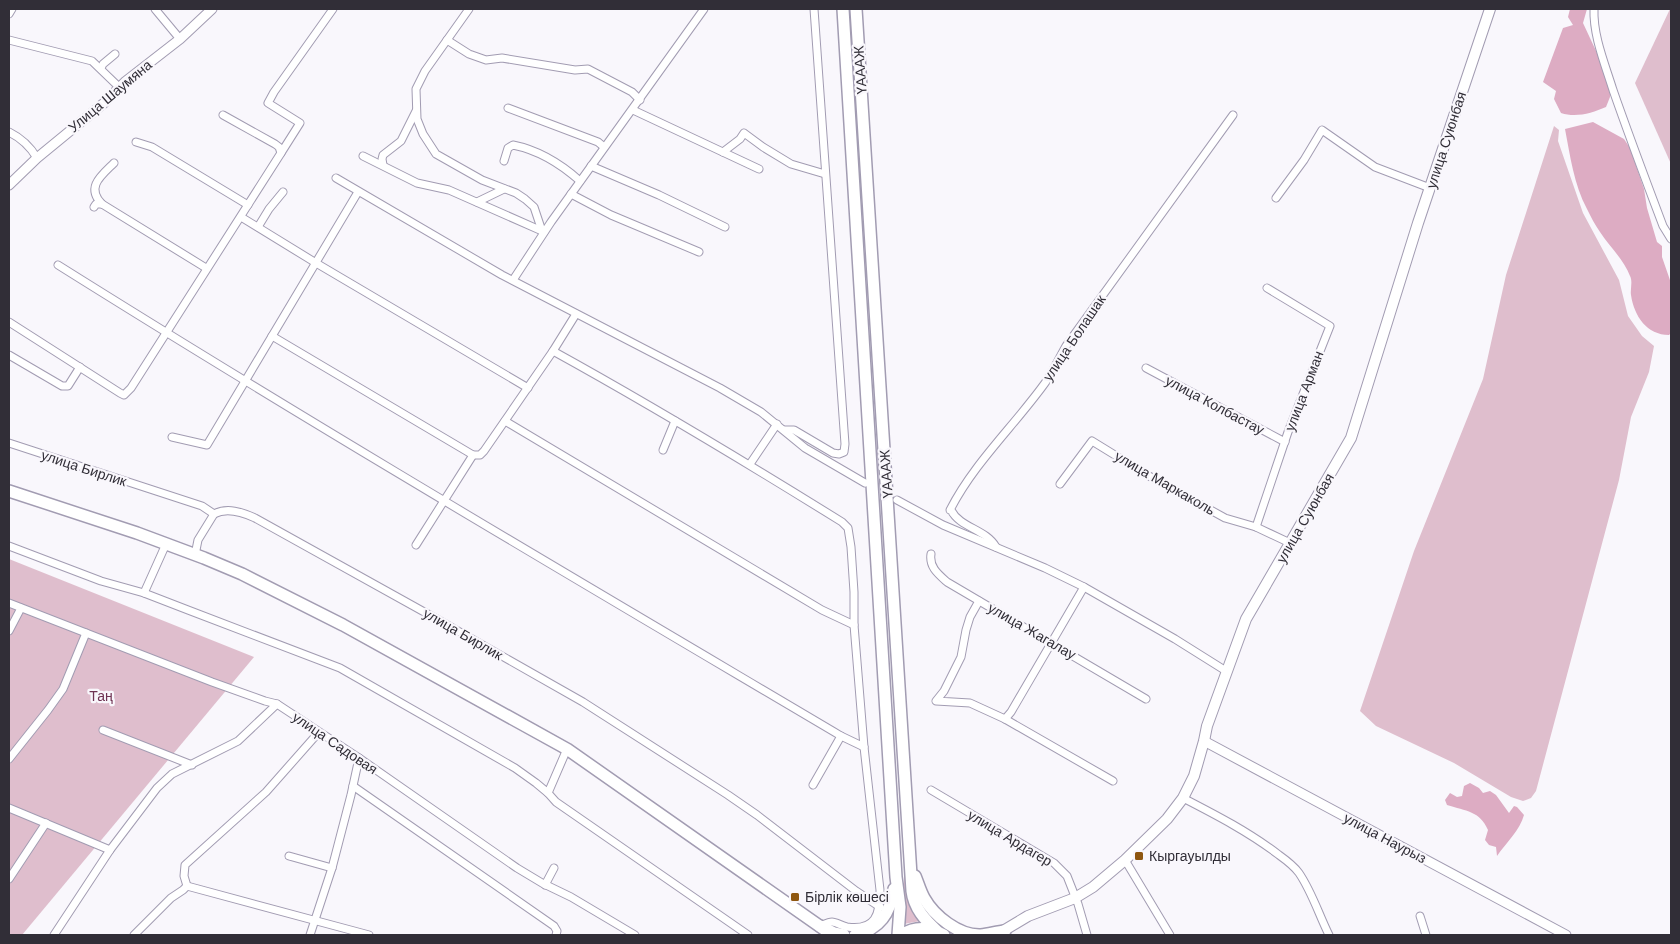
<svg xmlns="http://www.w3.org/2000/svg" width="1680" height="944" font-family="Arial,sans-serif">
	<rect width="100%" height="100%" fill="#f9f7fc"/>
	<g fill="#dfbecd">
		<polygon points="1670,9 1671,9 1671,164 1635,83"/>
		<polygon points="1554,126 1559,130 1558,141 1583,213 1619,280 1628,316 1642,336 1654,346 1649,372 1631,417 1619,480 1536,791 1531,798 1523,801 1511,797 1454,763 1376,726 1360,711 1414,551 1483,379 1506,275"/>
		<polygon points="9,559 254,657 22,935 9,935"/>
		<polygon points="904,861 911,908 920,921 904,924"/>
	</g>
	<g fill="#ddacc3">
		<path d="M1570,9H1587L1583,23L1610,81V97L1606,107C1592,113 1576,118 1561,113L1554,99L1556,91L1543,82L1563,28L1573,25L1568,17Z"/>
		<path d="M1593,122L1624,139L1630,148L1644,189L1647,208L1657,242L1662,246V257L1671,283V333L1669,335C1647,335 1634,316 1631,295C1630,289 1633,282 1630,276C1624,260 1610,247 1600,232C1595,225 1591,217 1587,209C1574,185 1570,155 1565,129Z"/>
		<path d="M1470,783L1479,788L1483,793L1490,791L1496,795L1509,813L1514,806L1517,807L1524,815C1520,830 1506,843 1497,856L1496,847L1489,845L1485,840L1488,830C1480,811 1466,811 1447,805L1445,800L1450,793L1457,797L1462,796L1464,786Z"/>
	</g>
	<g fill="none" stroke-linecap="round" stroke-linejoin="round">
		<g stroke="#a29cb2" stroke-width="9">
			<g id="minor">
				<polyline points="155,9 180,39"/>
				<polyline points="469,9 425,71 416,89 417,119 423,134 436,154 482,180 516,193 525,199 534,207 542,231 544,232"/>
				<path d="M1594,9C1593,36 1605,64 1613,90C1629,136 1646,181 1663,226L1671,239"/>
				<polyline points="9,14 12,9"/>
				<polyline points="9,40 92,61 120,88"/>
				<polyline points="447,40 469,54 486,60 502,58 575,70 588,69 632,92 640,100"/>
				<polyline points="101,68 103,64 115,54"/>
				<polyline points="508,108 598,142 604,147"/>
				<polyline points="633,110 759,169"/>
				<path d="M9,132C21,138 30,146 37,158"/>
				<polyline points="136,142 152,147 248,205"/>
				<polyline points="723,152 740,139 744,133 763,147 791,164 825,174"/>
				<polyline points="281,153 300,123 268,103 274,92 333,9"/>
				<polyline points="363,156 417,183 449,190 542,231"/>
				<path d="M504,161L508,148L513,145C538,150 561,164 580,181"/>
				<polyline points="383,165 382,159 383,155 401,141 416,111"/>
				<polyline points="591,166 659,195 725,227"/>
				<polyline points="336,178 502,275 720,388 761,412 805,448 865,483"/>
				<polyline points="571,194 611,215 699,252"/>
				<polyline points="1276,198 1304,160 1322,130 1375,167 1430,188"/>
				<polyline points="477,202 504,189"/>
				<path d="M102,204C85,187 102,175 114,163"/>
				<polyline points="94,207 96,204 102,204 206,268"/>
				<polyline points="241,217 316,263 528,388"/>
				<polyline points="258,227 269,209 283,192"/>
				<path d="M58,265C316,427 579,581 841,736L864,747"/>
				<polyline points="513,280 551,222 704,9"/>
				<path d="M576,314L553,351C651,405 747,463 842,522L848,528L851,547L854,592V625L864,747L880,890C880,914 876,931 847,927C842,926 836,922 832,922C828,922 823,925 820,926"/>
				<polyline points="9,322 120,393 124,395 131,388 281,153 279,147 275,144 223,115"/>
				<polyline points="272,336 473,455 480,455 484,451 553,351"/>
				<polyline points="9,355 62,386 68,386 80,367"/>
				<polyline points="1146,368 1285,442"/>
				<polyline points="505,421 822,610 854,625"/>
				<polyline points="784,430 794,430 833,453 839,454 844,452 845,444 814,9"/>
				<polyline points="172,437 207,445 358,192"/>
				<path d="M9,443L202,506L214,514C227,507 242,512 255,518L435,618L583,702L728,795L757,815L856,891L880,907"/>
				<polyline points="663,450 675,421"/>
				<polyline points="750,464 777,424"/>
				<polyline points="1060,484 1092,441 1149,476 1225,518 1256,527 1290,543"/>
				<polyline points="897,500 943,525 1045,568 1084,587 1175,639 1226,671"/>
				<polyline points="1256,527 1288,432 1330,326 1267,288"/>
				<polyline points="416,545 473,455"/>
				<polyline points="9,546 101,581 144,593 188,610 340,668 515,768 536,783 548,793 567,749"/>
				<path d="M996,547C986,529 960,528 951,510H950C974,463 1014,426 1045,383C1053,372 1059,358 1066,346L1233,115"/>
				<path d="M931,554C929,567 938,574 947,582L1146,699"/>
				<polyline points="195,555 198,540 214,514"/>
				<polyline points="144,593 166,544"/>
				<polyline points="979,601 970,617 966,630 961,657 944,691 936,701 970,703 1005,719 1113,781"/>
				<polyline points="9,603 212,682 265,701 277,704 359,758 517,868 542,883 571,897 635,935"/>
				<polyline points="9,631 21,608"/>
				<polyline points="1005,719 1011,712 1084,587"/>
				<polyline points="103,730 192,765"/>
				<polyline points="9,759 48,710 63,689 86,633"/>
				<polyline points="813,785 841,736"/>
				<polyline points="353,786 554,926 557,931 556,935"/>
				<polyline points="931,790 1054,863 1067,876 1078,904 1087,935"/>
				<polyline points="548,793 556,802 748,935"/>
				<path d="M1183,798C1216,815 1249,832 1279,855C1286,860 1294,866 1299,873C1312,892 1319,915 1329,935"/>
				<polyline points="9,808 110,850"/>
				<polyline points="289,856 332,868"/>
				<polyline points="1125,860 1170,935"/>
				<polyline points="9,879 46,823"/>
				<polyline points="545,885 554,868"/>
				<polyline points="187,886 184,876 185,865 266,792 319,732"/>
				<polyline points="187,886 369,935"/>
				<polyline points="1420,916 1426,935"/>
				<polyline points="54,935 110,850 157,788 172,774 238,741 277,704"/>
				<polyline points="134,935 171,898 183,890 187,886"/>
				<polyline points="310,935 332,868 351,795 359,758"/>
			</g>
		</g>
		<g stroke="#a29cb2" stroke-width="11">
			<g id="tertiary">
				<polyline points="9,185 37,158 104,103 126,81 180,39 212,9"/>
				<polyline points="1204,741 1566,935"/>
			</g>
		</g>
		<g stroke="#a29cb2" stroke-width="12">
			<polyline id="secondary" points="998,934 1028,916 1075,898 1093,887 1125,860 1167,819 1183,798 1194,776 1204,741 1207,726 1246,619 1351,438 1418,223 1490,9"/>
		</g>
		<g stroke="#a29cb2" stroke-width="14">
			<g id="primary">
				<polyline points="9,491 137,533 204,558 242,574 343,625 567,749 828,932"/>
				<path d="M901,935C915,926 930,927 944,935"/>
			</g>
		</g>
		<g stroke="#a29cb2" stroke-width="14">
			<g id="trunk">
				<polyline points="843,9 896,877 900,907 898,935"/>
				<path d="M856,9L912,891C914,908 925,920 937,931"/>
				<path d="M915,876C918,883 920,891 924,898C934,916 959,936 981,935C989,934 997,932 1005,931"/>
				<polyline points="820,926 834,933 844,935"/>
				<path d="M855,935C880,929 890,913 894,889"/>
			</g>
		</g>
		<use href="#minor" stroke="#fff" stroke-width="7"/>
		<use href="#tertiary" stroke="#fff" stroke-width="9"/>
		<use href="#secondary" stroke="#fff" stroke-width="10"/>
		<use href="#primary" stroke="#fff" stroke-width="11"/>
		<use href="#trunk" stroke="#fff" stroke-width="11"/>
	</g>
	<g fill="#8f5710" stroke="#f9f7fc" stroke-width="2">
		<rect x="1134" y="851" width="10" height="10" rx="2.5"/>
		<rect x="790" y="892" width="10" height="10" rx="2.5"/>
	</g>
	<g text-anchor="middle" dominant-baseline="central" stroke-width="4.5" stroke-linejoin="round" paint-order="stroke">
		<g font-size="14" fill="#312e37" stroke="#f9f7fc">
			<text transform="translate(860 70) rotate(-94)">ҮАААЖ</text>
			<text transform="translate(110 96) rotate(-40)">Улица Шаумяна</text>
			<text transform="translate(1446 140) rotate(-72)">улица Суюнбая</text>
			<text transform="translate(1074 338) rotate(-56)">улица Болашак</text>
			<text transform="translate(1304 391) rotate(-69)">улица Арман</text>
			<text transform="translate(1215 405) rotate(28)">улица Колбастау</text>
			<text transform="translate(84 468) rotate(18)">улица Бирлик</text>
			<text transform="translate(886 474) rotate(-94)">ҮАААЖ</text>
			<text transform="translate(1165 483) rotate(30)">улица Маркаколь</text>
			<text transform="translate(1305 518) rotate(-60)">улица Суюнбая</text>
			<text transform="translate(1032 631) rotate(30)">улица Жагалау</text>
			<text transform="translate(463 634) rotate(30)">улица Бирлик</text>
			<text transform="translate(335 743) rotate(34)">улица Садовая</text>
			<text transform="translate(1010 838) rotate(31)">улица Ардагер</text>
			<text transform="translate(1385 838) rotate(28)">улица Наурыз</text>
		</g>
		<g font-size="14" fill="#6f3353" stroke="#f9f7fc">
			<text x="101" y="696">Таң</text>
		</g>
		<g font-size="14" fill="#312e37" stroke="#f9f7fc" text-anchor="start">
			<text x="1149" y="856">Кыргауылды</text>
			<text x="805" y="897">Бірлік көшесі</text>
		</g>
	</g>
	<rect width="1680" height="944" fill="none" stroke="#312e37" stroke-width="20"/>
</svg>
